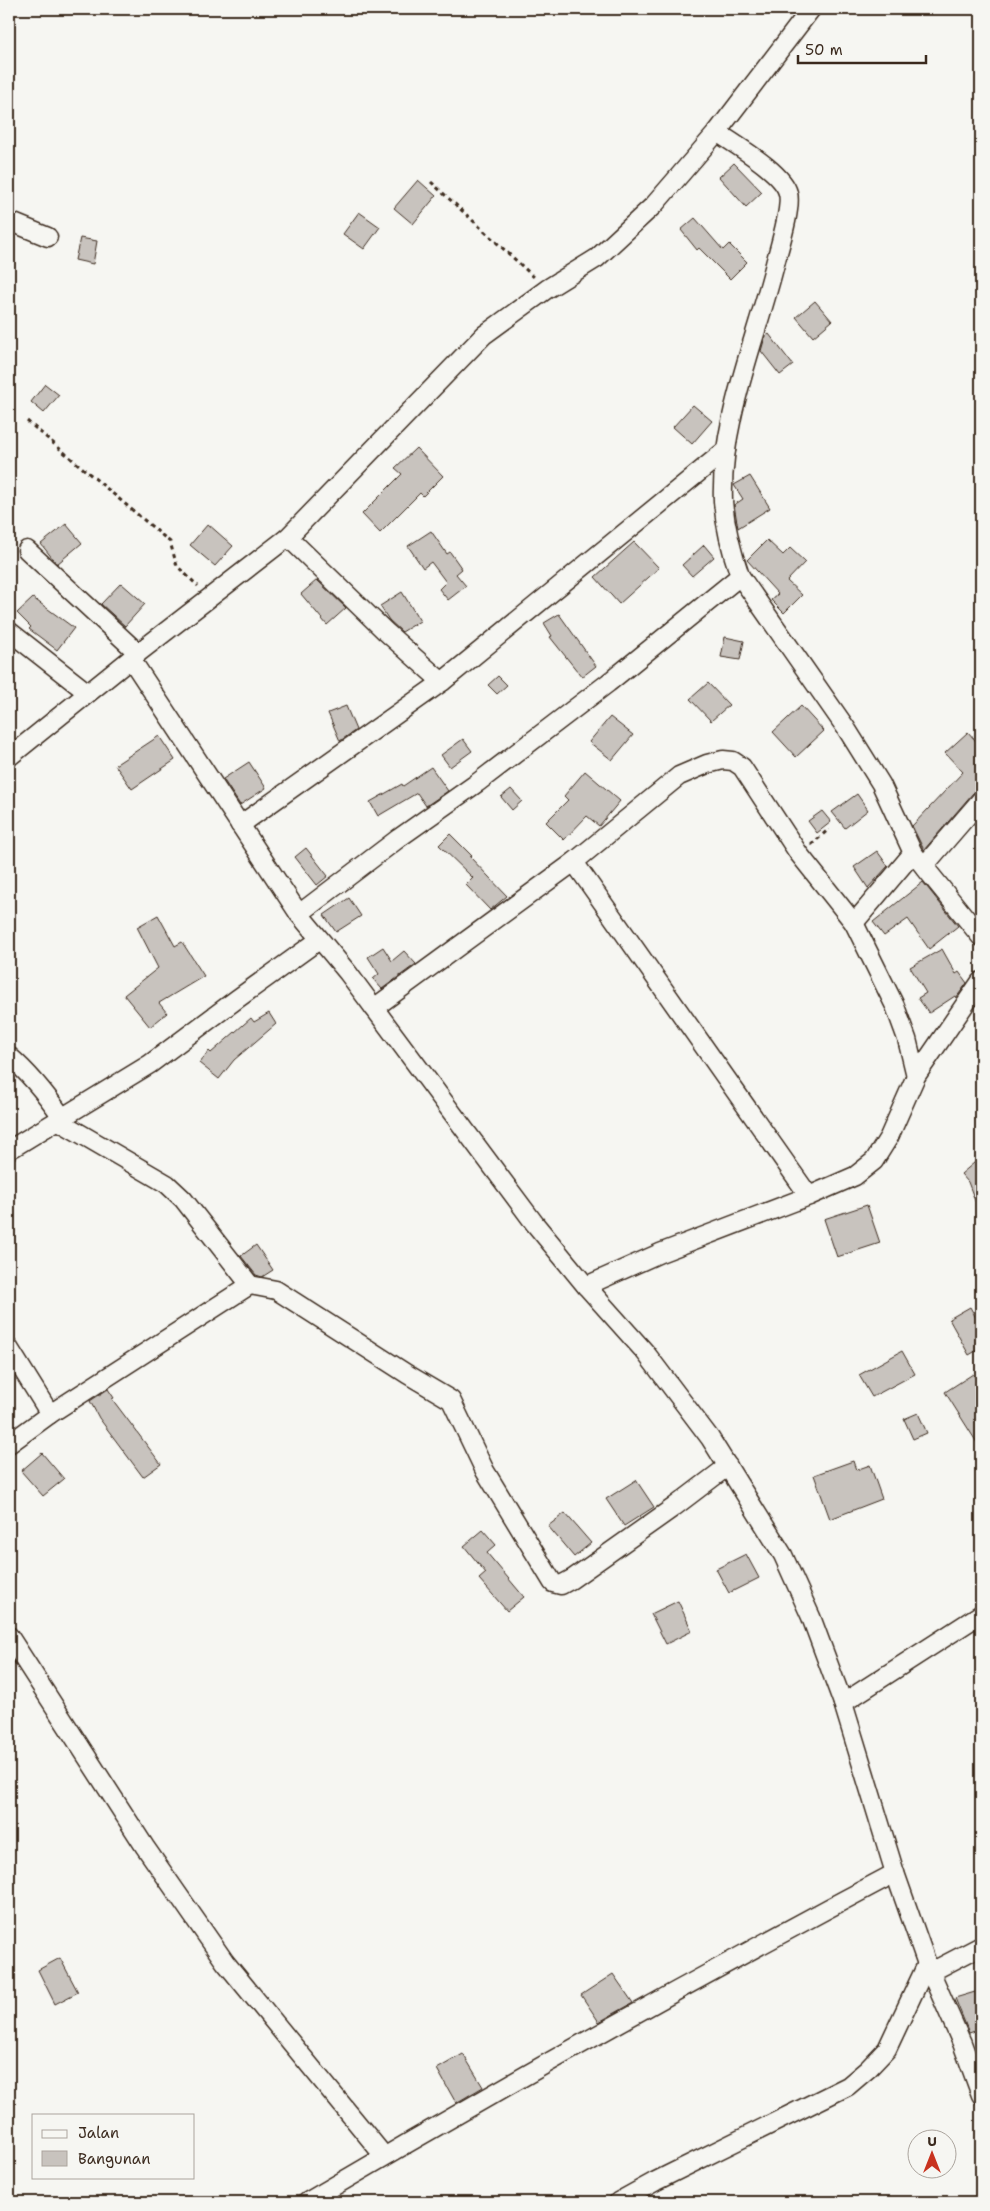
<svg xmlns="http://www.w3.org/2000/svg" width="990" height="2211" font-family="'Shantell Sans',sans-serif">
	<rect width="100%" height="100%" fill="#f6f6f2"/>
	<filter id="ink" filterUnits="userSpaceOnUse"><feTurbulence type="fractalNoise" baseFrequency=".02" numOctaves="2"/><feDisplacementMap in="SourceGraphic" scale="10" xChannelSelector="R" yChannelSelector="G"/><feConvolveMatrix kernelMatrix="1 2 1 2 8 2 1 2 1" color-interpolation-filters="sRGB"/></filter>
	<g filter="url(#ink)">
		<g fill="#c8c3be" stroke="#3b2a1e">
			<polygon points="734,163 762,192 746,207 719,177"/>
			<polygon points="418,180 436,196 413,224 394,208"/>
			<polygon points="359,212 380,227 364,249 343,234"/>
			<polygon points="695,218 723,250 729,244 747,262 730,279 699,248 697,250 681,230"/>
			<polygon points="80,238 97,241 93,264 75,260"/>
			<polygon points="815,301 832,321 813,337 796,317"/>
			<polygon points="769,334 793,365 780,375 761,351 765,337"/>
			<polygon points="45,384 59,395 44,413 31,402"/>
			<polygon points="693,405 712,421 692,444 673,427"/>
			<polygon points="416,448 443,476 423,496 420,493 380,533 362,514 402,474 395,468"/>
			<polygon points="750,476 770,508 738,528 734,505 743,499 734,485"/>
			<polygon points="66,524 82,543 57,564 41,544"/>
			<polygon points="208,524 233,546 215,566 190,545"/>
			<polygon points="431,531 447,554 450,552 462,569 456,574 466,586 448,600 439,589 446,582 431,562 423,568 408,546"/>
			<polygon points="767,540 783,555 790,548 805,562 787,581 802,595 784,613 771,600 778,594 747,560"/>
			<polygon points="634,542 659,568 619,604 595,577"/>
			<polygon points="704,545 714,557 692,576 682,565"/>
			<polygon points="317,580 346,608 327,625 301,594"/>
			<polygon points="121,583 145,604 125,626 101,604"/>
			<polygon points="402,592 420,621 402,632 389,620 380,606"/>
			<polygon points="33,598 74,628 57,650 29,629 31,627 17,613"/>
			<polygon points="559,614 596,666 582,677 550,637 552,636 544,623"/>
			<polygon points="725,637 744,641 740,660 721,657"/>
			<polygon points="498,676 507,685 497,694 488,685"/>
			<polygon points="708,683 729,705 711,721 690,699"/>
			<polygon points="346,706 356,730 340,741 328,713"/>
			<polygon points="801,706 824,731 796,757 773,732"/>
			<polygon points="610,717 633,735 612,760 589,742"/>
			<polygon points="968,732 981,747 981,788 973,793 924,850 912,826 963,772 945,753"/>
			<polygon points="159,736 175,760 132,789 115,765"/>
			<polygon points="463,739 472,751 450,767 441,755"/>
			<polygon points="249,762 266,788 240,805 223,779"/>
			<polygon points="431,767 448,791 426,806 417,793 378,816 370,802 402,784 403,786"/>
			<polygon points="585,771 620,801 599,826 587,816 564,840 546,822 568,800 564,796"/>
			<polygon points="511,789 522,801 512,810 501,797"/>
			<polygon points="857,794 868,810 845,828 832,812"/>
			<polygon points="822,811 831,822 817,833 808,821"/>
			<polygon points="450,834 472,856 470,857 507,896 490,910 466,885 473,878 439,845"/>
			<polygon points="306,848 328,876 317,885 295,857"/>
			<polygon points="877,851 888,866 868,888 854,867"/>
			<polygon points="923,882 958,926 929,949 908,919 884,936 873,922"/>
			<polygon points="349,898 361,916 336,932 324,915"/>
			<polygon points="158,915 175,946 182,942 204,976 159,1003 167,1013 150,1027 124,995 158,968 137,927"/>
			<polygon points="383,947 392,961 404,951 416,964 382,989 373,979 379,974 368,957"/>
			<polygon points="942,949 956,974 959,972 967,983 956,998 955,996 929,1013 918,998 926,993 910,967"/>
			<polygon points="269,1013 276,1024 234,1060 219,1079 199,1063 209,1051 211,1053 251,1018 254,1022"/>
			<polygon points="981,1157 981,1214 980,1214 968,1182 961,1174"/>
			<polygon points="867,1205 880,1243 837,1257 824,1219"/>
			<polygon points="256,1245 273,1270 262,1277 256,1275 241,1256"/>
			<polygon points="970,1307 981,1327 981,1348 969,1355 949,1319"/>
			<polygon points="902,1351 915,1374 872,1397 859,1375"/>
			<polygon points="973,1374 981,1386 981,1449 945,1392"/>
			<polygon points="108,1389 114,1398 112,1399 161,1464 143,1477 99,1418 90,1401"/>
			<polygon points="918,1413 927,1433 913,1439 904,1419"/>
			<polygon points="42,1453 64,1479 43,1496 21,1471"/>
			<polygon points="853,1461 856,1470 870,1465 882,1499 830,1519 814,1475"/>
			<polygon points="636,1480 654,1507 624,1526 606,1499"/>
			<polygon points="565,1513 591,1543 574,1557 548,1526"/>
			<polygon points="483,1530 496,1545 487,1553 524,1597 507,1611 479,1579 486,1573 464,1546"/>
			<polygon points="746,1554 759,1578 729,1593 716,1569"/>
			<polygon points="678,1601 692,1631 666,1644 651,1614"/>
			<polygon points="60,1958 78,1992 55,2004 38,1970"/>
			<polygon points="613,1974 633,2003 599,2022 581,1995"/>
			<polygon points="975,1992 981,2008 981,2029 969,2033 955,1998"/>
			<polygon points="463,2054 483,2087 456,2103 437,2069"/>
		</g>
		<g fill="none" stroke-linecap="round" stroke-linejoin="round">
			<g stroke="#3b2a1e" stroke-width="21">
				<g id="minor">
					<path d="M717,132C735,145 783,172 788,193C792,208 779,248 775,264C756,340 720,423 723,501C725,525 732,553 740,576L846,728L881,784L913,853L981,937"/>
					<polyline points="9,221 48,237"/>
					<polyline points="288,537 385,631 442,682"/>
					<polyline points="27,550 138,653"/>
					<polyline points="9,631 88,693"/>
					<polyline points="131,659 299,914 348,973 535,1224 586,1286 645,1352 710,1438 783,1555 811,1617 843,1703 895,1873 927,1964 962,2043 981,2095"/>
					<polyline points="9,757 138,653 288,537 484,335 547,289 597,258 654,205 717,132 811,9"/>
					<polyline points="240,825 442,682 726,450"/>
					<polyline points="574,862 809,1196"/>
					<polyline points="924,866 981,800"/>
					<polyline points="299,914 399,838 477,783 608,683 740,576"/>
					<polyline points="854,923 913,853"/>
					<polyline points="374,1008 574,862 679,776 707,764 723,760 733,761 742,767 799,854 854,923 895,1006 907,1039 916,1076"/>
					<path d="M9,1056C30,1074 46,1094 62,1117"/>
					<polyline points="57,1120 167,1184 183,1199 250,1285"/>
					<polyline points="9,1150 150,1064 237,999 319,940"/>
					<polyline points="586,1286 660,1253 809,1196 855,1176 874,1161 889,1137 916,1076 981,981"/>
					<polyline points="9,1348 50,1414 250,1285 276,1290 407,1374 451,1400 485,1471 553,1583 561,1585 572,1579 674,1507 728,1466"/>
					<polyline points="9,1444 50,1414"/>
					<polyline points="9,1636 145,1847 225,1962 384,2156"/>
					<polyline points="843,1703 981,1614"/>
					<polyline points="931,1972 981,1946"/>
					<path d="M307,2202C500,2088 696,1978 895,1873"/>
					<polyline points="618,2202 656,2181 848,2086 868,2069 887,2049 927,1964"/>
				</g>
			</g>
			<g stroke="#3b2a1e" stroke-width="3" stroke-dasharray="4 4" stroke-linecap="butt">
				<polyline points="431,182 535,278"/>
				<polyline points="27,421 170,542 177,566 198,586"/>
				<polyline points="811,845 829,829"/>
			</g>
			<use href="#minor" stroke="#f6f6f2" stroke-width="18"/>
		</g>
	</g>
	<rect width="990" height="2211" fill="none" stroke="#f6f6f2" stroke-width="30"/>
	<rect x="15" y="15" width="960" height="2181" fill="none" stroke="#3b2a1e" stroke-width="2" filter="url(#ink)"/>
	<rect x="32" y="2114" width="162" height="65" fill="#f6f6f2" stroke="#aba49d"/>
	<rect x="42" y="2130" width="25" height="8" fill="#f6f6f2" stroke="#aba49d"/>
	<text x="78" y="2138" font-size="15" fill="#3b2a1e">Jalan</text>
	<rect x="42" y="2151" width="25" height="15" fill="#c8c3be" stroke="#aba49d"/>
	<text x="78" y="2164" font-size="15" fill="#3b2a1e">Bangunan</text>
	<g transform="translate(932 2154)"><circle r="24" fill="#f6f6f2" stroke="#aba49d"/>
	<path d="M0-4L9 19L0 12L-9 19Z" fill="#c8321e"/>
	<text y="-8" font-size="14" font-weight="bold" text-anchor="middle" fill="#3b2a1e">U</text>
	</g>
	<path d="M798 55v8h128v-8" fill="none" stroke="#3b2a1e" stroke-width="2.5"/>
	<text x="805" y="55" font-size="15" fill="#3b2a1e" stroke="#f6f6f2" stroke-width="4" paint-order="stroke">50 m</text>
</svg>
